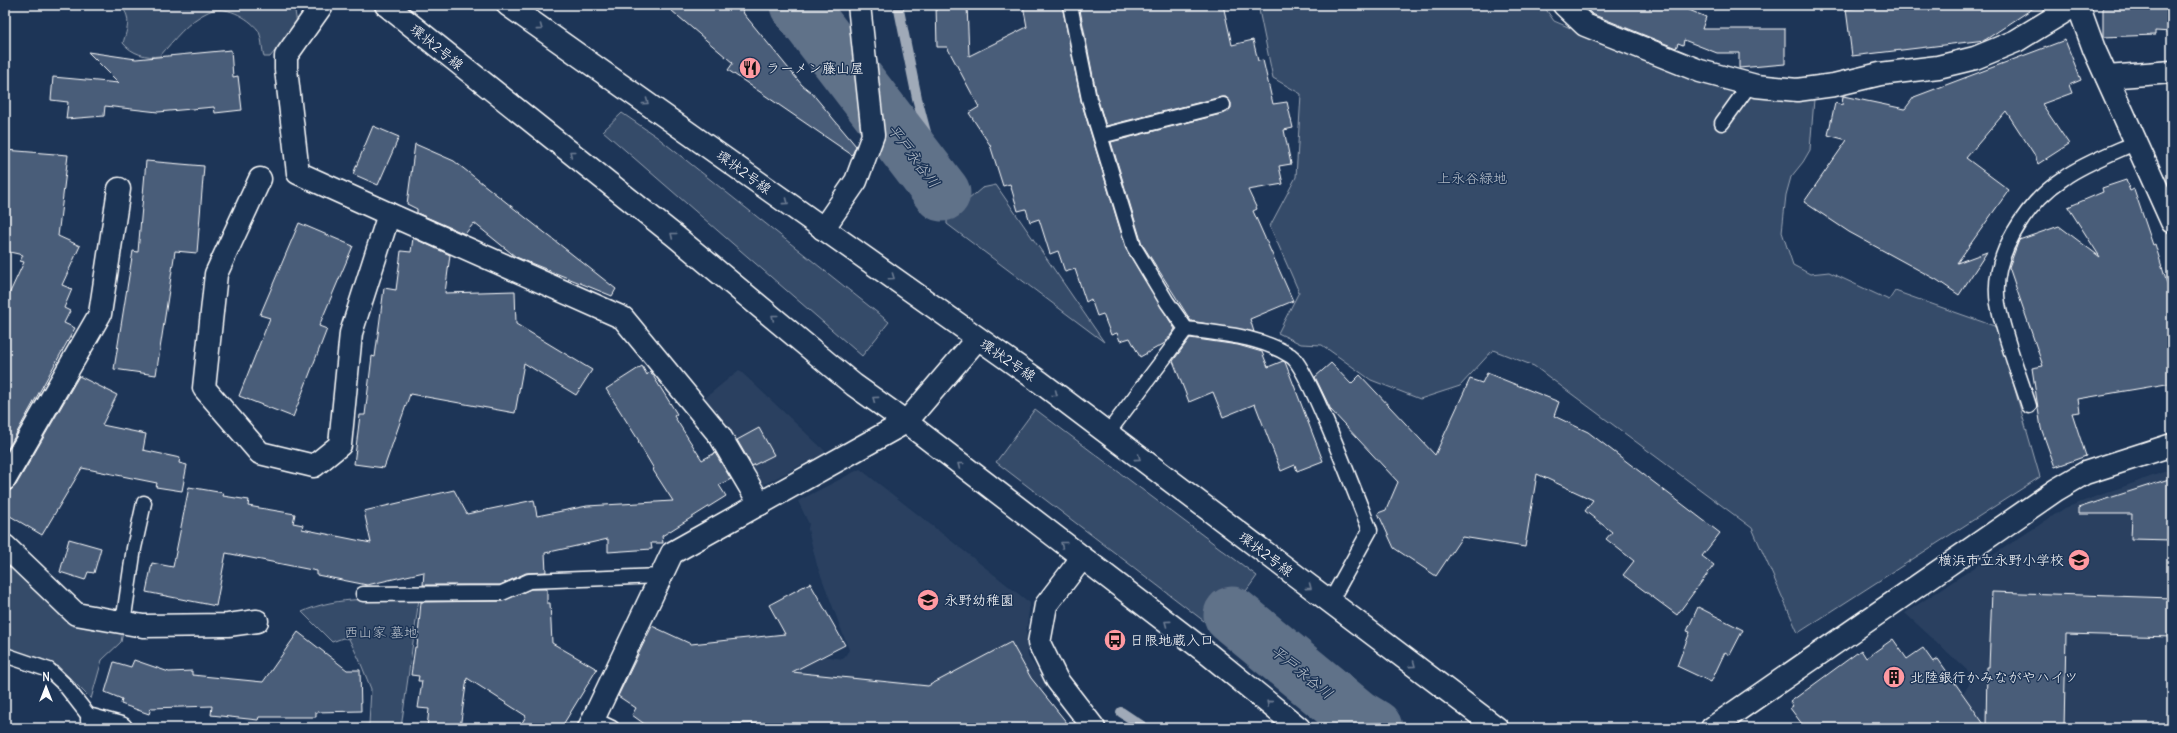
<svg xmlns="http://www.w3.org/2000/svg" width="2177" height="733" font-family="Delius,'Klee One',sans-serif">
	<rect width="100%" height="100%" fill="#1d3557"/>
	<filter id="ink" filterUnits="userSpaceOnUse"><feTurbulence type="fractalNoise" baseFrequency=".025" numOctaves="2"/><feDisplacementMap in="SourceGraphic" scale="8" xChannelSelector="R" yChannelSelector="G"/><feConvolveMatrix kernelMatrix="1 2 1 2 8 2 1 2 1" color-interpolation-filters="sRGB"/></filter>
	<g filter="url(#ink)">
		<g fill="#2a4161">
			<polygon points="739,370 826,452 759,487 704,399"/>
			<polygon points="860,469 1030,603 1026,633 1028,657 1049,686 974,728 781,728 788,651 843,659 849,650 817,565 808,529 809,524 798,501"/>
			<polygon points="2172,469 2172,728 1909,728 1963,693 1969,685 1969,672 1905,613 2065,508"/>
		</g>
		<g fill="#364b69" stroke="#9aa5b4">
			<path d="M119,5H287L295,11L297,24L270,57H264C262,50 262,36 258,30C248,17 224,4 208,12C188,21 174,40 160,56C146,58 132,54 123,43C127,29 133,16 119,5Z"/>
			<polygon points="1258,5 1543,5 1554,21 1664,68 1756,96 1784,100 1814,99 1810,150 1803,162 1791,177 1786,195 1782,232 1793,265 1810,274 1829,272 1889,300 1895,291 1997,327 2040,477 1798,633 1752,528 1534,366 1493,350 1460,386 1420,399 1371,380 1322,345 1301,344 1278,333 1299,292 1270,226 1296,177 1301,94 1273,78"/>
			<polygon points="622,113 657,137 889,322 862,356 603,131"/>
			<polygon points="996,185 1104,342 947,224 947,218 982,188"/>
			<polygon points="1035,409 1257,576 1217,631 996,462"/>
			<polygon points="5,560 123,632 121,642 102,660 91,699 58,666 5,649"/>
			<path d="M419,599L401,728H354L355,725L369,724L371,689L359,659L349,639L343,638L332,642L302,612C338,595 380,600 419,599Z"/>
		</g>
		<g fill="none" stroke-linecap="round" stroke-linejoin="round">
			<g stroke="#a0aab8" stroke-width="10">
				<polyline points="898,5 917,98 942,193"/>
				<polyline points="1121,712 1145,728"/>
			</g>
			<g stroke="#617289" stroke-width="57">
				<polyline points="798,5 942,193"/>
				<polyline points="1232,615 1356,717 1374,728"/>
			</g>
		</g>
		<g fill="#4a5d79" stroke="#fff">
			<polygon points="665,5 741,5 744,14 802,85 811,92 856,146 852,155 728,70 733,63"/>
			<polygon points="936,5 967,5 969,56 1027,27 1023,5 1062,5 1081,101 1126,249 1175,329 1165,343 1140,357 1130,338 1120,341 1117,333 1111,335 1103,314 1097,316 1091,299 1086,302 1075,269 1065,272 1058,251 1050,254 1039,219 1030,222 1026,209 1018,211 1010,184 1003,186 990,145 969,113 979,107 947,47 937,47"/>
			<polygon points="1079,5 1223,5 1232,45 1253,40 1258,61 1263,60 1273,104 1287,102 1293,128 1284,130 1291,164 1279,166 1283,184 1248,190 1257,209 1253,211 1293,301 1250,319 1254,332 1191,321 1142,244 1111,142 1225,113 1231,108 1231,103 1226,97 1221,97 1106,126 1097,97"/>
			<polygon points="1582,5 1677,5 1706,17 1702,29 1785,29 1785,64 1739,68 1739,53 1717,53 1684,40 1683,45 1678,43 1676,48 1592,14"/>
			<polygon points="1874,5 2038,5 1985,40 1852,56 1846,9"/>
			<polygon points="2103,5 2172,5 2172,32 2155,31 2155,35 2103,37"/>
			<polygon points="2065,40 2081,80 2069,85 2072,93 2042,104 2069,144 2038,164 2034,154 2006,111 1966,158 2009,190 1957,263 1987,252 1959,295 1937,280 1849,232 1804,202 1847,140 1828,135 1835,103 1842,105 1843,96 1905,109 1914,97"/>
			<polygon points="231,50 233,77 238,76 242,110 215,113 214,107 158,112 105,106 104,116 66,119 68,102 51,100 53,77 119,83 88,52 136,59"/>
			<polygon points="373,126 399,137 378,185 353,174"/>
			<polygon points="415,144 454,161 616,289 612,296 516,257 474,223 465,234 417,213 417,209 407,204"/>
			<polygon points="5,150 68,155 58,236 80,246 62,285 72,289 64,308 70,311 64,323 75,328 5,454 5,303 24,262 20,261 23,255 5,251"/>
			<polygon points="146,161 204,166 197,253 175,251 156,375 114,369 133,251 138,252"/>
			<polygon points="2126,180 2130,191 2134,189 2153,245 2155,244 2172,300 2172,383 2078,399 2080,412 2072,413 2086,456 2055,467 2041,428 2032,368 2043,366 2009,267 2019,240 2059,226 2100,257 2068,207 2103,192 2102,188"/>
			<polygon points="299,223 353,246 319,326 327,329 293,417 239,396 270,318 260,315"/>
			<polygon points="413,238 450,255 445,293 515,291 516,324 592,370 576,395 524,363 515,413 410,394 384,468 354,464 360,415 365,415 372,356 375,357 384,288 396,290 401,251 411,252"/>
			<polygon points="1190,338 1238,345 1262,352 1268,367 1283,361 1285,362 1323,461 1297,471 1295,465 1281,471 1255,404 1223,417 1213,392 1189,402 1173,361"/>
			<polygon points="1331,363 1351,384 1360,375 1435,455 1470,379 1482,383 1487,373 1559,402 1554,416 1588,432 1720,533 1702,556 1714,565 1677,615 1623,575 1634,561 1606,539 1612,532 1585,511 1593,500 1537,474 1525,547 1462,537 1436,576 1394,548 1378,513 1386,510 1398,482 1331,410 1315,377"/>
			<polygon points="642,366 647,375 650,371 677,414 674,416 702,460 715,453 731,479 719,485 726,496 662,536 663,543 651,543 652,549 608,552 608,539 545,553 546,572 526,573 500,585 423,585 424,572 367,585 317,575 317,571 226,553 216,606 146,592 152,563 173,567 189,487 224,493 223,496 249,500 248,506 295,514 293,523 303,525 302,529 371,543 364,511 454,490 467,514 534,500 537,516 587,506 673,501 653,470 654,469 638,442 639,441 606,389"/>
			<polygon points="79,376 117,395 102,425 146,434 143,450 180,458 179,463 187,465 182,491 156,487 157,483 82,468 42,535 5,513 5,491 11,490 16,485"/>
			<polygon points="759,428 774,455 752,466 737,440"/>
			<polygon points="2172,478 2172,540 2131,539 2132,514 2078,514 2078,508"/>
			<polygon points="69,539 101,548 94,573 88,572 85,580 60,572"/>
			<polygon points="810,583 845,645 792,672 928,686 1011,642 1031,678 1071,728 833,728 780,723 727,724 731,728 650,728 632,715 636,708 618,696 652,626 691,644 785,634 769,605"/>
			<polygon points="531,589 547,589 547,603 550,603 552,643 597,669 561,728 519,728 526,716 467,678 460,728 427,728 429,709 418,708 422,681 418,681 419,676 411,675 415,647 417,647 421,602 502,601"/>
			<polygon points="1992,592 2172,598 2172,637 2066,634 2064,728 1805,728 1790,708 1793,706 1790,702 1861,650 1866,658 1893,639 1907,659 1923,648 1933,662 1938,659 1986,727 1987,667 1989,667"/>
			<polygon points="1698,607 1743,630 1730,655 1725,652 1711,682 1677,666 1690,632 1687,631"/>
			<polygon points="298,632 347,670 360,670 361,711 316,712 316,717 259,717 258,720 211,715 212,706 151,708 149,714 121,704 122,699 105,692 114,662 131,667 134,660 169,672 192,671 192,675 263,682"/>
		</g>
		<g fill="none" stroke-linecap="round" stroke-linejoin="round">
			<g stroke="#fff" stroke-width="17">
				<g id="lane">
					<polyline points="1070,5 1089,99 1134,247 1167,302 1186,329 1107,434"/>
					<polyline points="1722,123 1750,84"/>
					<polyline points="1101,136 1223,105"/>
					<path d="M1186,329C1222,334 1259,336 1291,356C1309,368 1358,502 1370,530L1330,602"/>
					<path d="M2029,406C2019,374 2004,337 1998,304C1990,257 2026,203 2064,178C2083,164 2115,152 2137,142"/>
					<polyline points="363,594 502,593 529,581 661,576"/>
					<polyline points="123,623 134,548 144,503"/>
					<polyline points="5,655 49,670 64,684 92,720"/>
					<polyline points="593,719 612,728"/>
				</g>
			</g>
			<g stroke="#fff" stroke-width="25">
				<g id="street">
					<polyline points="322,5 286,56 286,69 298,173 389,214"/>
					<polyline points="1564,5 1585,25 1700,71 1756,86 1797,90 1834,85 1880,74 1938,67 1975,58 2016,41 2075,5"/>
					<polyline points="2107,77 2172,72"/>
					<polyline points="260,179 216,274 204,388 260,453 314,466 340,445 351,333 389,214 623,318 720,436 760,504"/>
					<polyline points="823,229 856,181 873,135 859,5"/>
					<polyline points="5,479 100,314 119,189"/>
					<polyline points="5,546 76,614 143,626 228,625 257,621"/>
					<polyline points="1082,558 1046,605 1039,643 1057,680 1094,728"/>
					<polyline points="92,720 121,728"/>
				</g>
			</g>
			<g stroke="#fff" stroke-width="25">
				<g id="secondary">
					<polyline points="2078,5 2094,49 2172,222"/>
					<polyline points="589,728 672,553 906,422 977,339"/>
					<polyline points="1712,728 2056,490 2085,473 2172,445"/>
				</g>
			</g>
			<g stroke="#fff" stroke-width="25">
				<g id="primary">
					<polyline points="386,5 675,236 854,385 906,422 1207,653 1299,728"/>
					<polyline points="508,5 1040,382 1497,728"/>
				</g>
			</g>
			<use href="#lane" stroke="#1d3557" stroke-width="14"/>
			<use href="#street" stroke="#1d3557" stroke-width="22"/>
			<use href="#secondary" stroke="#1d3557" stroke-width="22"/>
			<use href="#primary" stroke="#1d3557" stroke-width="22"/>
		</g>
		<defs><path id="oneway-chevron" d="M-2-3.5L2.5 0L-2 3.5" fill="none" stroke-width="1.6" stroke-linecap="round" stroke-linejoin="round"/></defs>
		<g stroke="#6c7c92">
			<use href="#oneway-chevron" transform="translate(540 28) rotate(36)"/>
			<use href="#oneway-chevron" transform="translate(646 102) rotate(36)"/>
			<use href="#oneway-chevron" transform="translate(572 153) rotate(-141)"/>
			<use href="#oneway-chevron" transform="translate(786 202) rotate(36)"/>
			<use href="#oneway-chevron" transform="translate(673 235) rotate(-141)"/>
			<use href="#oneway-chevron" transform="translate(892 277) rotate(35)"/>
			<use href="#oneway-chevron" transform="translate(774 317) rotate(-141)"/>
			<use href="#oneway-chevron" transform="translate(1055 394) rotate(38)"/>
			<use href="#oneway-chevron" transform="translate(875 399) rotate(-144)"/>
			<use href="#oneway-chevron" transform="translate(1138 458) rotate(37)"/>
			<use href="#oneway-chevron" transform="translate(960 465) rotate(-142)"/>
			<use href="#oneway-chevron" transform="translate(1063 544) rotate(-142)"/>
			<use href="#oneway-chevron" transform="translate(1309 587) rotate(37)"/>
			<use href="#oneway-chevron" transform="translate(1167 623) rotate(-143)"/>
			<use href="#oneway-chevron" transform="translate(1413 665) rotate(37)"/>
			<use href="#oneway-chevron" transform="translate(1269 703) rotate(-140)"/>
		</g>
	</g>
	<defs>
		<g id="restaurant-disc" transform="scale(1.15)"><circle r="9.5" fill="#ff9aa2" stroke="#1d3557"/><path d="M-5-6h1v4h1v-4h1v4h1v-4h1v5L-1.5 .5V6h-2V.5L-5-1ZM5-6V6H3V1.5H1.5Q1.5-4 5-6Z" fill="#111"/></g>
		<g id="school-disc" transform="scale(1.15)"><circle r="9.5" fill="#ff9aa2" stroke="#1d3557"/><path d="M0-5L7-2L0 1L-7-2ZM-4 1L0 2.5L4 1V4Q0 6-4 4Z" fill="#111"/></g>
		<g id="bus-disc" transform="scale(1.15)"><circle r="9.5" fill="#ff9aa2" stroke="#1d3557"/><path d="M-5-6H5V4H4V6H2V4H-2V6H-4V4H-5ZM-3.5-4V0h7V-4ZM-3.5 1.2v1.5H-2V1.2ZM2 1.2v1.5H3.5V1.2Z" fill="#111"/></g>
		<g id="building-disc" transform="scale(1.15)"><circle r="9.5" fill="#ff9aa2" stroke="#1d3557"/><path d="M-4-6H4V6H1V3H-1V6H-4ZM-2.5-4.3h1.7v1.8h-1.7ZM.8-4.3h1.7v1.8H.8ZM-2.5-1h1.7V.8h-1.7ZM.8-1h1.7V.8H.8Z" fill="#111"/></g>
	</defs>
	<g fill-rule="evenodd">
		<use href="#restaurant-disc" x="750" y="68"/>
		<use href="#school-disc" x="2079" y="560"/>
		<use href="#school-disc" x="928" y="600"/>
		<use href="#bus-disc" x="1115" y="640"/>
		<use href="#building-disc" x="1894" y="677"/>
	</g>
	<g text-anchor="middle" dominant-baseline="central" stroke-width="3" stroke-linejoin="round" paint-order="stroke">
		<g font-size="14" fill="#fff" stroke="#1d3557">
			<text transform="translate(437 47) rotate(39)">環状2号線</text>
			<text transform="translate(744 172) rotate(36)">環状2号線</text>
			<text transform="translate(1008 360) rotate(34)">環状2号線</text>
			<text transform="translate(1266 554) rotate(37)">環状2号線</text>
		</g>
		<g font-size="14" fill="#fff" stroke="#1d3557" text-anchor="start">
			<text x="766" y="68">ラーメン藤山屋</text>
			<text x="2064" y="560" text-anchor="end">横浜市立永野小学校</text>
			<text x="944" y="600">永野幼稚園</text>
			<text x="1130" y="640">日限地蔵入口</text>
			<text x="1910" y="677">北陸銀行かみながやハイツ</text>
		</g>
		<g font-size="14" fill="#b9c0ca" stroke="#1d3557">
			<text x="1472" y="178">上永谷緑地</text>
			<text x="381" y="632">西山家 墓地</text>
		</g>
		<g font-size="15" font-style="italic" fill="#b8c0ca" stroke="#1d3557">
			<text transform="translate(914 156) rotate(53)">平戸永谷川</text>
			<text transform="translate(1302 672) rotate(39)">平戸永谷川</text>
		</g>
	</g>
	<rect width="2177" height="733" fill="none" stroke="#1d3557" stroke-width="20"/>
	<rect x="10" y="10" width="2157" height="713" fill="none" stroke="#fff" stroke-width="1.5" filter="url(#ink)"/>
	<g transform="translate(46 687)" stroke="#1d3557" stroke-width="3" paint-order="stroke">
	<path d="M0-3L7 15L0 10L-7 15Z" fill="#ffffff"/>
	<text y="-6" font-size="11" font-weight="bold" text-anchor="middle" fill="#ffffff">N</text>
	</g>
</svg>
